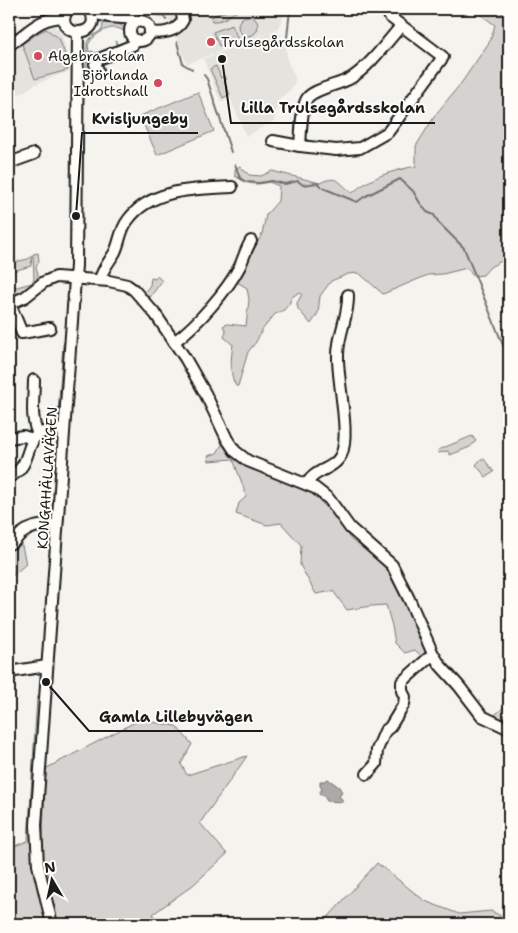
<svg xmlns="http://www.w3.org/2000/svg" width="518" height="933" font-family="'Shantell Sans',sans-serif">
	<rect width="100%" height="100%" fill="#f4f3ee"/>
	<filter id="ink" filterUnits="userSpaceOnUse"><feTurbulence type="fractalNoise" baseFrequency=".02" numOctaves="2"/><feDisplacementMap in="SourceGraphic" scale="10" xChannelSelector="R" yChannelSelector="G"/><feConvolveMatrix kernelMatrix="1 2 1 2 8 2 1 2 1" color-interpolation-filters="sRGB"/></filter>
	<g filter="url(#ink)">
		<g fill="#e4e3de">
			<polygon points="145,9 287,9 277,29 187,64 170,22 148,14"/>
			<polygon points="51,24 55,26 62,34 70,71 36,84 9,101 9,48 40,28"/>
			<polygon points="277,30 286,45 287,60 296,80 290,90 279,99 274,121 246,136 230,98 221,102 203,59"/>
		</g>
		<g fill="#d4d3cf" stroke="#787876">
			<path d="M231,9H243C230,12 227,22 212,21L211,17Z"/>
			<path d="M473,9H491L509,16V257L490,267L483,275L473,276L467,268L443,274L428,275L383,294L359,273L348,274L331,281L320,296L318,313L311,324L298,309L297,303L302,294L298,293L292,297L289,304L284,310L275,314L262,330L256,342L248,352L238,386H236C229,375 231,357 233,345L224,337L226,332L223,326L227,324L246,326L249,300L247,288L237,282L262,234L266,215L278,201L279,186L269,182C255,186 247,184 235,176V169L240,166L249,175L261,176L272,171L320,183C338,174 339,183 352,193C371,177 391,171 416,166V146L436,114L462,82L490,41L495,25Z"/>
			<circle cx="248" cy="26" r="10"/>
			<path d="M113,22C123,25 130,31 130,42L124,44L128,41C127,37 126,32 122,30C110,23 93,35 88,45L89,52L93,51L95,55L116,47V41L118,46L93,67L86,69L87,42L94,35L102,30L103,24Z"/>
			<polygon points="232,25 238,39 219,46 213,32"/>
			<polygon points="46,29 59,38 66,57 68,70 35,79 22,44 38,33"/>
			<polygon points="216,66 221,78 225,76 227,79 224,81 230,94 223,98 210,69"/>
			<polygon points="198,92 214,131 157,155 140,116"/>
			<polygon points="38,253 39,261 36,267 38,274 36,284 12,300 10,298 9,289 32,283 34,278 33,254"/>
			<polygon points="32,256 31,266 13,271 10,263 28,259"/>
			<polygon points="157,276 162,281 148,300 143,294 150,285 151,278 155,279"/>
			<polygon points="67,334 60,423 57,425 63,345"/>
			<polygon points="472,436 476,441 470,447 450,455 448,451 439,453 438,450"/>
			<polygon points="224,441 239,461 307,488 333,514 351,540 378,557 391,570 407,608 429,649 422,657 415,650 405,653 395,643 392,626 386,605 371,606 347,610 333,591 316,594 300,565 301,545 281,523 267,525 236,514 239,503 246,497 243,486 233,459 209,461 208,456 217,453"/>
			<polygon points="481,459 484,459 494,472 486,477 476,465"/>
			<polygon points="9,541 22,546 26,564 9,579"/>
			<polygon points="37,697 40,697 40,704 33,841 43,839 45,769 139,720 176,726 192,744 181,764 187,775 247,756 200,823 227,854 193,885 153,914 158,924 9,924 9,848 28,841"/>
			<polygon points="509,703 509,725 491,718"/>
			<polygon points="377,863 425,901 459,914 491,911 503,917 496,924 322,924"/>
		</g>
		<polygon fill="#abaaa6" stroke="#72716f" points="328,779 339,787 342,792 339,797 342,799 342,802 327,801 323,795 320,795 319,793 322,789 320,786 320,781 325,781"/>
		<g fill="none" stroke-linecap="round" stroke-linejoin="round">
			<g stroke="#72716f" stroke-width="2">
				<polyline points="147,9 164,16 166,20"/>
				<polyline points="287,38 290,9"/>
				<polyline points="177,42 183,64 192,69"/>
				<polyline points="204,75 207,79 231,152"/>
				<polyline points="235,164 240,178 246,182 259,183 272,181 285,184 298,181 303,185 317,183 323,188 357,202 364,197 400,179 413,191 420,203 427,212 434,215 439,223 464,248 503,345 509,355"/>
			</g>
			<g stroke="#1c1c1c" stroke-width="14">
				<g id="minor">
					<path d="M68,9C49,40 108,39 89,9"/>
					<path d="M385,9L390,17L443,57L388,132L360,148L336,150L300,146C301,135 301,105 308,97C317,88 339,85 351,78C369,67 387,42 401,26"/>
					<polyline points="92,13 109,17 136,19 142,22"/>
					<circle cx="140" cy="31" r="10"/>
					<path d="M150,32C162,34 177,32 183,20L181,9"/>
					<path d="M9,45C30,32 37,18 64,17"/>
					<polyline points="98,70 95,64 99,59 133,45 136,40"/>
					<polyline points="273,141 300,146"/>
					<polyline points="9,163 34,154"/>
					<path d="M100,280C102,269 110,261 115,252C120,242 120,230 128,220C151,188 197,189 232,187"/>
					<polyline points="9,304 25,297 44,282 56,277 109,281 127,285 134,290 156,315 185,358 205,393 227,439 235,451 248,461 315,488 329,499 350,528 392,565 409,599 433,654 440,665 459,686 482,716 509,729"/>
					<polyline points="10,304 22,333 50,328"/>
					<path d="M174,342C197,325 227,291 240,266C244,257 246,249 251,241"/>
					<path d="M34,380C34,398 30,418 38,434"/>
					<polyline points="9,438 23,436 33,439"/>
					<path d="M9,477C40,463 15,427 64,430"/>
					<path d="M307,484C314,469 334,470 341,455C351,435 337,380 338,355C338,333 349,316 348,295"/>
					<path d="M9,544C16,542 16,538 21,534C31,526 45,524 57,525"/>
					<polyline points="9,672 47,666"/>
					<polyline points="367,774 376,764 377,750 385,731 390,727 404,704 405,697 402,691 402,682 433,654"/>
					<polyline points="52,924 38,865 36,825 76,265 78,32"/>
				</g>
			</g>
			<use href="#minor" stroke="#fdfcf7" stroke-width="10"/>
		</g>
	</g>
	<g fill="#d1495b" stroke="#fdfcf7" stroke-width="2">
		<circle cx="211" cy="42" r="5"/>
		<circle cx="38" cy="56" r="5"/>
		<circle cx="158" cy="83" r="5"/>
	</g>
	<g text-anchor="middle" dominant-baseline="central" stroke-width="4" stroke-linejoin="round" paint-order="stroke">
		<g font-size="14" fill="#1c1c1c" stroke="#fdfcf7" text-anchor="start">
			<text x="221" y="42">Trulsegårdsskolan</text>
			<text x="48" y="56">Algebraskolan</text>
			<text x="148" y="75" text-anchor="end">Björlanda<tspan x="148" dy="16">Idrottshall</tspan></text>
		</g>
		<g font-size="14" fill="#1c1c1c" stroke="#fdfcf7">
			<text transform="translate(47 478) rotate(-86)">KONGAHÄLLAVÄGEN</text>
		</g>
	</g>
	<path fill="none" stroke="#1c1c1c" stroke-width="2" d="M222 59L231 123H435M76 216L82 133H198M46 682L89 731H263"/>
	<g fill="#1c1c1c" stroke="#fdfcf7" stroke-width="2">
		<circle cx="222" cy="59" r="5"/>
		<circle cx="76" cy="216" r="5"/>
		<circle cx="46" cy="682" r="5"/>
	</g>
	<g font-size="15" text-anchor="middle" font-weight="bold" fill="#1c1c1c" stroke="#fdfcf7" stroke-width="4" stroke-linejoin="round" paint-order="stroke">
		<text x="333" y="113">Lilla Trulsegårdsskolan</text>
		<text x="140" y="124">Kvisljungeby</text>
		<text x="176" y="722">Gamla Lillebyvägen</text>
	</g>
	<rect width="518" height="933" fill="none" stroke="#fdfcf7" stroke-width="30"/>
	<rect x="15" y="15" width="488" height="903" fill="none" stroke="#1c1c1c" stroke-width="2" filter="url(#ink)"/>
	<g transform="translate(52 880) rotate(351)" stroke="#fdfcf7" stroke-width="4" paint-order="stroke">
	<path d="M0-4L9 19L0 12L-9 19Z" fill="#1c1c1c"/>
	<text y="-8" font-size="14" font-weight="bold" text-anchor="middle" fill="#1c1c1c">N</text>
	</g>
</svg>
